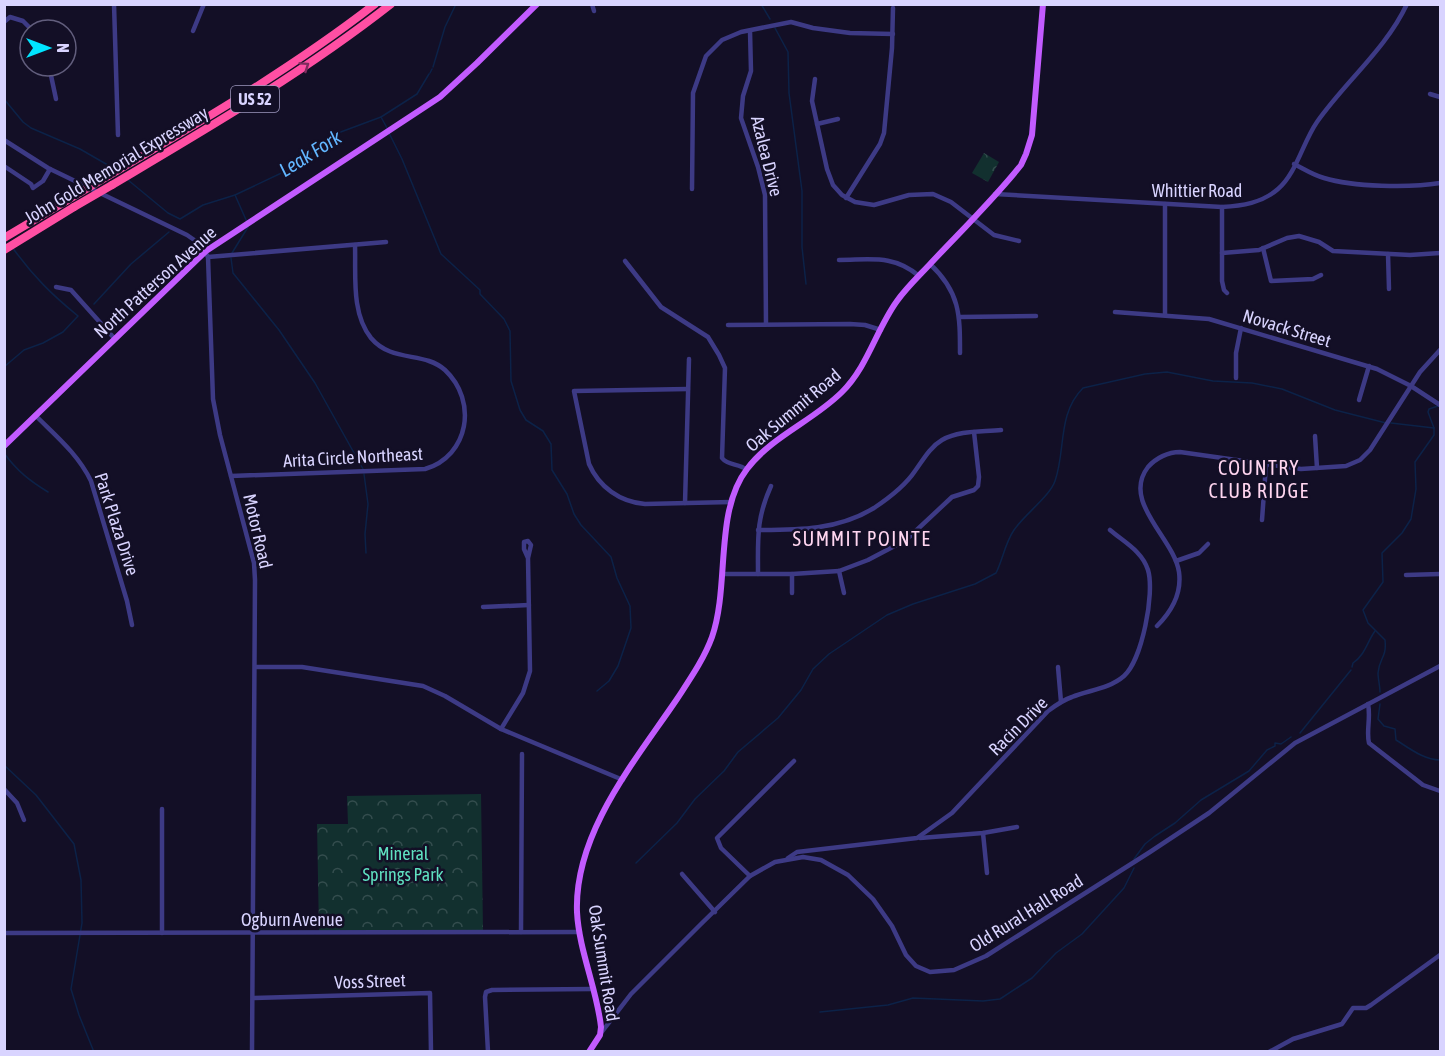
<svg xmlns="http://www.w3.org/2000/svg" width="1445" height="1056" font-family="'Asap Condensed',sans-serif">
	<defs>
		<pattern id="park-crowns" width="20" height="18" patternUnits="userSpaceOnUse" patternTransform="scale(1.5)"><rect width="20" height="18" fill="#12302f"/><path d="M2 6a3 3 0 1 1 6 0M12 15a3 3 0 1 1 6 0" fill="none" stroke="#344d4e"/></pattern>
	</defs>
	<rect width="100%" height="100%" fill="#130f26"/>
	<g fill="url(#park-crowns)">
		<polygon points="984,153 999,162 988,182 972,173"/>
		<polygon points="481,794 483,931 319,932 317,824 348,824 347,796"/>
	</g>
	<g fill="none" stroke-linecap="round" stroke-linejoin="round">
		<g stroke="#0c2248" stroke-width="1.5">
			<polyline points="761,4 770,19"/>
			<polyline points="775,28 788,52 789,93 802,191 802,247 806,284"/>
			<polyline points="433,67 445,27 456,4"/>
			<polyline points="430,73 432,69"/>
			<polyline points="4,99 23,122 31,128 80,149 113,168"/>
			<polyline points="381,117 387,128"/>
			<polyline points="389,133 402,159 441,254 480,290 480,294 504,319 510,331 511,381 520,410 526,420 543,431 551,444 552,470 567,494 574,514 581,525 611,557 617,578 630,606 631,628 618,666 609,681 597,691"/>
			<polyline points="128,180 168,213 180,219 203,205 235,195 292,168 305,160 323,141 338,133 381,117 417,94 429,74"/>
			<polyline points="235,195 247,222"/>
			<polyline points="232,253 248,227"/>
			<polyline points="231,258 233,273 279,330 315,383 363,469"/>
			<polyline points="94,304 131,264 169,232"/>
			<path d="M4,367L24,350L43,343L63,332L78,316C51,294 33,276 12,247"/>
			<polyline points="1391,423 1434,428"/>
			<path d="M4,453C17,471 30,481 48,492"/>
			<polyline points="364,474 368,504 365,534 366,553"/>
			<path d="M1352,667L1353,663C1365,655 1367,642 1375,631"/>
			<path d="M1380,692C1380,686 1378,679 1378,673C1379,658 1387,658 1385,640L1368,623L1363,610L1383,582L1382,553L1402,533L1411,519L1416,489L1415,462L1434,435V428L1428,412L1429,409L1438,406"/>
			<path d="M1380,704L1378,719L1384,726L1395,729L1396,740C1409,748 1424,760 1440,760"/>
			<polyline points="1300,733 1351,670"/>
			<polyline points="4,765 36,795 74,844 81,880 82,923 71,989 79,1015 94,1052"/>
			<polyline points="1134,859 1145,844 1155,836 1175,823 1201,800 1249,771 1267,750 1275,746 1275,743 1281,744 1291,737"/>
			<path d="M636,863L677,823L695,799L724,771L738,752L778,718L801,690L813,669L829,654L887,615L913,604L975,584L996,573C1003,559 1005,543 1014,530C1024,515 1050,496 1055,481C1066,450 1057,414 1083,388L1145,374L1167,372L1213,381L1252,383L1282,389L1335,410L1386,423"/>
			<polyline points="820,1012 888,1005 913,998 983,1001 1000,999 1032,978 1056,953 1082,934 1124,888 1134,868"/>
		</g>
		<g stroke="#3d3a85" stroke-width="4.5">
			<polyline points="114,4 118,135"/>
			<polyline points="592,4 594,11"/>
			<polyline points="4,22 10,17 23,21 32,30"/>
			<polyline points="193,31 204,4"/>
			<polyline points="750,31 751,71 743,96 741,118 758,167 765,195 766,324"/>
			<polyline points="49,66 56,99"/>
			<polyline points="815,79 812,101 827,169 833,185 842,195 855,202 874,205 909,195 933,194 951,202 994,235 1019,241"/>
			<polyline points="1430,94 1440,97"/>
			<polyline points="817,124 838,119"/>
			<polyline points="4,140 48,168 187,235 200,244 208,257 213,399 220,435 254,563 255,580 252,1052"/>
			<path d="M1294,164C1304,169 1313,175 1324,178C1353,187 1410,188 1440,183"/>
			<polyline points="4,166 31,184 33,188 43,181 50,169"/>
			<polyline points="692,189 693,93 706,56 722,40 741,32 791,22 813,28 850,33 893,34"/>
			<path d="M995,194L1222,207C1242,206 1262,203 1278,189C1296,174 1303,142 1317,122C1345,82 1386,49 1407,4"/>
			<polyline points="846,198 880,144 884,133 892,48 893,8"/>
			<polyline points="1165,204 1165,315"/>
			<polyline points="1222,207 1222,281 1224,290 1227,293"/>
			<polyline points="1263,248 1271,281 1313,279 1321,275"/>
			<polyline points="1222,253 1259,250 1287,238 1299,236 1319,242 1333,251 1410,255 1440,253"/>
			<polyline points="1388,254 1389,289"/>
			<polyline points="208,257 386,242"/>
			<path d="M839,260C870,260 893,254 919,276"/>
			<path d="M625,261L661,307L708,337L719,355L725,368L722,458C728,466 739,463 747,470"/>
			<path d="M930,264C960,292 960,315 960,353"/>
			<polyline points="56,287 71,290 114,338"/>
			<polyline points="1115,312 1209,319 1377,369 1411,386 1440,405"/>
			<polyline points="960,317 1036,316"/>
			<polyline points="728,325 850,324 865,325 881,330"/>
			<polyline points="1236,378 1236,353 1241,328"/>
			<path d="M688,389L574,391L589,464C599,487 620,502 645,504L731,502"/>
			<polyline points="1359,400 1369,366"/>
			<path d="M35,415C56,436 78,454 91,481L127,601L132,625"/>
			<polyline points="1315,436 1317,468"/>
			<path d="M231,476L425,469C469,456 478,401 445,370C424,351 392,363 371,338C351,313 356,275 355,245"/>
			<polyline points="685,503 689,359"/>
			<polyline points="1262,520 1266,465"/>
			<path d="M758,530C799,530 838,530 874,508C889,498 905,486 915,471C923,460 930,447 942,440C959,430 982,432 1001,430"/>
			<polyline points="1176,561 1199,553 1208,544"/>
			<polyline points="839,571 844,593"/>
			<polyline points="724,574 792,574 839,571 868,560 906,540 952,497 974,490 978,486 979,477 974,432"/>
			<path d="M758,574C758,539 756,519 771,486"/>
			<polyline points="1406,575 1440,574"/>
			<polyline points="792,593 792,574"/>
			<polyline points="483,607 529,605"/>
			<path d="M1157,626C1172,611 1182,594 1179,572C1174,538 1121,502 1148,467C1156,458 1168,452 1180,452L1301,469L1346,466L1360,460L1370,450L1420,372L1440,350"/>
			<polyline points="256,667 302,667 423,686 445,696 501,729 623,780"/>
			<polyline points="1058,667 1061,702"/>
			<path d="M1368,704C1371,718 1366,731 1369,743L1423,785L1440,791"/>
			<polyline points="501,729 523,693 530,671 528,558 531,545 528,541 524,542 524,549 528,558"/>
			<polyline points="4,789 17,803 24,820"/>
			<polyline points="983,833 987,873"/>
			<polyline points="920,838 983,833 1017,827"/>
			<path d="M788,858L797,852L917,838L952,813L1048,711C1056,705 1063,700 1072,697C1089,690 1109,689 1124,676C1142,660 1155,593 1148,570C1142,551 1124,542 1110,530"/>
			<polyline points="682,874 715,912"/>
			<polyline points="750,876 721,848 717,838 794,761"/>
			<polyline points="521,932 522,754"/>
			<polyline points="4,933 580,932"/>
			<polyline points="162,933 162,809"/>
			<polyline points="253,998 430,993 431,1052"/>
			<polyline points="601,1033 631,994 701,924 750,876 775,862 803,857 821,860 848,875 873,899 892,926 906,955 916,966 930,972 954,970 986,956 1150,852 1209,813 1295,743 1440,666"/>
			<polyline points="488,1052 485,997 486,992 492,990 593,989"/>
			<polyline points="1269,1052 1293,1039 1342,1024 1353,1008 1366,1008 1371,1005 1440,955"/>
		</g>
		<g stroke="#c25bff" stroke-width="6">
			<polyline points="4,446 206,251 440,97 477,63 537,4"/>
			<path d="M589,1052L600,1035L601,1027C597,989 579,951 577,912C574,833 635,761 677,699C690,679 704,659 712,637C730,585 714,512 747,469C772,436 813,421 842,392C868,366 876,330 897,301C907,287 920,275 931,263C961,231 994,199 1021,165L1026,154L1032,135L1043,4"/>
		</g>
		<g stroke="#ff4fa3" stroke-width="8">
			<path d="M108,176C200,122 291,69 375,4"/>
			<path d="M112,185C208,128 303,73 391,4"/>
			<polyline points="4,238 66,201"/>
			<polyline points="4,250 74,207"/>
		</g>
		<g stroke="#ff4fa3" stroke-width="8">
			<polyline points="66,201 108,176"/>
			<polyline points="74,207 112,185"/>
		</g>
	</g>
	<defs><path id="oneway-chevron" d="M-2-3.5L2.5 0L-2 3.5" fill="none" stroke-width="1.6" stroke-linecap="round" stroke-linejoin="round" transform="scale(1.5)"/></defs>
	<use stroke="#7d2c5e" href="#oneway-chevron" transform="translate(305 66) rotate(-34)"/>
	<g text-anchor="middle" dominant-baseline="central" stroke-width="5" stroke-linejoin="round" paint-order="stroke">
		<rect fill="#130f26" stroke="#9e99be" stroke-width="1.5" x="231" y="86" width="48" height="26" rx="4.5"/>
		<g font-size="16" font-weight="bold" fill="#d9d4ff">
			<text x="255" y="99">US 52</text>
		</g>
		<g font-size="18" fill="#d9d4ff" stroke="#130f26">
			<text transform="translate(767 156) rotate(76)">Azalea Drive</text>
			<text transform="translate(116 165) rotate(-31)">John Gold Memorial Expressway</text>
			<text x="1197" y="190">Whittier Road</text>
			<text transform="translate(155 282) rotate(-42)">North Patterson Avenue</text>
			<text transform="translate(1287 328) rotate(17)">Novack Street</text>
			<text transform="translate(793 410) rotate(-40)">Oak Summit Road</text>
			<text transform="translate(353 457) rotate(-3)">Arita Circle Northeast</text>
			<text transform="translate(117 524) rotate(72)">Park Plaza Drive</text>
			<text transform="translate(258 531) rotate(77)">Motor Road</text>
			<text transform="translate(1018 726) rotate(-45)">Racin Drive</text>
			<text transform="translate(1026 913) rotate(-32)">Old Rural Hall Road</text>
			<text x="292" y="919">Ogburn Avenue</text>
			<text transform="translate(604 963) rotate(81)">Oak Summit Road</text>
			<text transform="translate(370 981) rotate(-2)">Voss Street</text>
		</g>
		<g font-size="18" fill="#5fe0c0" stroke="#130f26">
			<text x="403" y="853">Mineral<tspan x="403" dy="21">Springs Park</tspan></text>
		</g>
		<g font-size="20" font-style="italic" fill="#62b6ff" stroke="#130f26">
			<text transform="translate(310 153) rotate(-32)">Leak Fork</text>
		</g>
		<g font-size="20" letter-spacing="1.5" fill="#ffd6f0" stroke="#130f26">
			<text x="1259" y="467">COUNTRY<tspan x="1259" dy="23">CLUB RIDGE</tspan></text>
			<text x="862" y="538">SUMMIT POINTE</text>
		</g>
	</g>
	<rect width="1445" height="1056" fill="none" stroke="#d9d4ff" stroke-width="12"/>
	<g transform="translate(48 48) rotate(90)"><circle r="28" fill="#130f26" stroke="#625e7d" stroke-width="1.5"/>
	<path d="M0-4.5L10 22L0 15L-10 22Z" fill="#00e5ff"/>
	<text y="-9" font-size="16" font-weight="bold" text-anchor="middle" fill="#d9d4ff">N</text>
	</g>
</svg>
